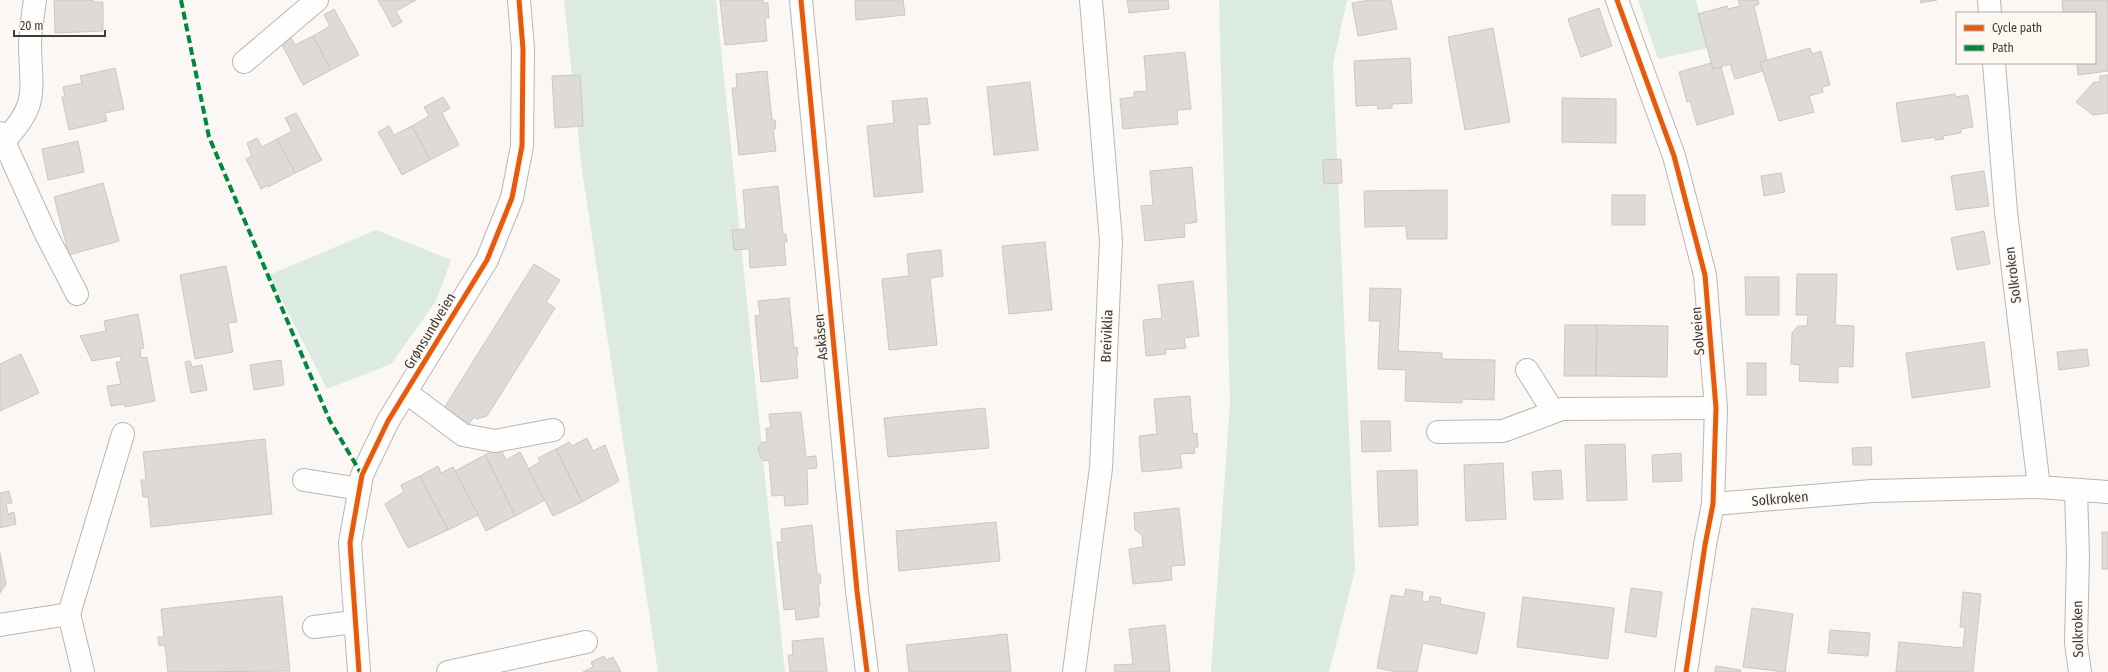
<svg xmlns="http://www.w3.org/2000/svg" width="2108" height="672" font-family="'Fira Sans Condensed',sans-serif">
	<rect width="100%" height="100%" fill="#faf7f5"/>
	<g fill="#dcebe1">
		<polygon points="564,0 716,0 785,672 658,672 582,170"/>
		<polygon points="1219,0 1347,0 1333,64 1355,570 1329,672 1211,672 1230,403"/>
		<polygon points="1638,0 1696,0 1708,48 1658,59"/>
		<polygon points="376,230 451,260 436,301 391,364 327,389 269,275"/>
	</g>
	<g fill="#dedad7" stroke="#cbc7c4">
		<polygon points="54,0 93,0 93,2 103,2 103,31 55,33"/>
		<polygon points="378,0 416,0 396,11 402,22 393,27"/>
		<polygon points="720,0 763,0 763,3 768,3 769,18 765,18 767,41 725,45"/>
		<polygon points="855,0 903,0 905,15 856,20"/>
		<polygon points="1127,0 1168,0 1169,9 1129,13"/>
		<polygon points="1370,0 1391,0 1397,29 1358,36 1352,3"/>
		<polygon points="1738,0 1758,0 1759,4 1754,6 1767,60 1760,62 1763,71 1735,79 1730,64 1713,69 1698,14 1727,6 1728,9 1740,6"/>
		<polygon points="1920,0 1937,0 1921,3"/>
		<polygon points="2062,0 2108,0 2108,71 2078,75 2077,63 2095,63 2095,13 2063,13"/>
		<polygon points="1599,8 1612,46 1581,57 1568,19"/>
		<polygon points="334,9 359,55 331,70 313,36 330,26 324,15"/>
		<polygon points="1493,28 1510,122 1465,130 1448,37"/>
		<polygon points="290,36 295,45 313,36 331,70 303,85 280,41"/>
		<polygon points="1810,48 1812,54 1821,51 1830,85 1822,87 1823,92 1809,96 1814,112 1779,121 1760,62"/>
		<polygon points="1185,52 1191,109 1177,110 1178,124 1123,129 1120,99 1134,97 1134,92 1147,91 1144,56"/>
		<polygon points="1410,58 1412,103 1392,104 1392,108 1378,109 1377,105 1356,106 1354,61"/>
		<polygon points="1711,63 1713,69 1721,67 1734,114 1697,125 1690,101 1687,102 1679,72"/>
		<polygon points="115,68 124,109 105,113 107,121 69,130 62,97 65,97 63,87 82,83 80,76"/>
		<polygon points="767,71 772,120 775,120 776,129 773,129 776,151 739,155 732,88 737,88 736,74"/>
		<polygon points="580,75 583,126 555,128 552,76"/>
		<polygon points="2108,75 2108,113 2093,115 2076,102 2094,82 2100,82 2100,76"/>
		<polygon points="1030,82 1038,150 994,155 987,87"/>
		<polygon points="1955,94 1956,97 1968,95 1973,127 1961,129 1961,133 1943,136 1944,139 1935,140 1935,137 1902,142 1896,103"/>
		<polygon points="443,97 450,108 442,113 459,145 430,160 412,126 429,116 424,107"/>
		<polygon points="927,98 930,124 917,125 923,192 874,197 867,126 894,123 892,101"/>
		<polygon points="1562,98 1616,99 1616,143 1562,142"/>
		<polygon points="296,113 322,160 295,173 277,139 292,131 285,118"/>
		<polygon points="389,126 394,135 412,126 430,160 402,175 378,132"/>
		<polygon points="257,138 262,147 277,139 295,173 268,187 268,185 261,189 246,159 252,156 247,143"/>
		<polygon points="78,141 84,172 48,180 42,149"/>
		<polygon points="1341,159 1342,183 1324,184 1323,160"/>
		<polygon points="1192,167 1197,222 1184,224 1185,237 1145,241 1141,206 1153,205 1150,171"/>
		<polygon points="1984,171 1989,206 1956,210 1951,176"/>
		<polygon points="1781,173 1785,192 1764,196 1761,176"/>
		<polygon points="103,183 119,241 69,255 54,197"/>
		<polygon points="778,186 783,234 786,234 787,242 784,242 786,265 750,268 749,249 734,250 732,230 746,229 743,190"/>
		<polygon points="1447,190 1447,239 1407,239 1406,226 1365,227 1364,191"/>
		<rect x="1612" y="195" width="33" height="30"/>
		<polygon points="1984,231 1990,264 1957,270 1951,238"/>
		<polygon points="1045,242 1052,310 1009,314 1002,246"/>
		<polygon points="941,250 943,276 930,278 937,345 889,350 882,279 909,276 907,254"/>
		<polygon points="534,264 560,280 546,302 555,308 487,416 477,419 474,417 469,424 444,408"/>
		<polygon points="226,266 237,322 228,323 233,352 195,359 180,275"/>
		<polygon points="1797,274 1837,274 1835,325 1854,326 1853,367 1838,366 1838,383 1799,381 1800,365 1791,364 1792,333 1798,326 1807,326 1808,315 1796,315"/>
		<polygon points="1745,277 1779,277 1779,315 1746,315"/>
		<polygon points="1193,281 1199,336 1184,338 1186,348 1165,350 1166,354 1146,356 1143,320 1162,318 1158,285"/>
		<polygon points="1370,288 1401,289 1398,351 1442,353 1442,359 1495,360 1494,400 1462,399 1462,403 1405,401 1406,370 1378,369 1380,321 1369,321"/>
		<polygon points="789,298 794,348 797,347 798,356 796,356 798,378 761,382 755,316 760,315 758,301"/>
		<polygon points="138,314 144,348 140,349 141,358 147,357 155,401 125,407 125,404 111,406 107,386 121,384 116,362 122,362 120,356 92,361 80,336 106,331 104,321"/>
		<polygon points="1565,325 1597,325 1596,376 1564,376"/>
		<polygon points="1597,325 1668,326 1667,377 1596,376"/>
		<polygon points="1984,342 1990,387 1912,398 1906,353"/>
		<polygon points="2087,349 2089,366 2059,370 2057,352"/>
		<polygon points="21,354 39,393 0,411 0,364"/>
		<polygon points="281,360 284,385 254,390 250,365"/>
		<polygon points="190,361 192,367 202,365 207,390 191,393 185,362"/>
		<rect x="1747" y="363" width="19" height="32"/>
		<polygon points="1190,396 1193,434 1197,433 1198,447 1194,447 1195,453 1180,454 1182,468 1142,472 1139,436 1157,434 1154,399"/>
		<polygon points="985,408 989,448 888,457 884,418"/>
		<polygon points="801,412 806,457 816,456 817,468 807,469 808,504 785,506 784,495 772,496 769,460 764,461 761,458 758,449 762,442 767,442 766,428 771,428 769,414"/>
		<polygon points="1361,421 1390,421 1391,451 1362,452"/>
		<polygon points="587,438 593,451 605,445 619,481 582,502 556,449 569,442 572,446"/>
		<polygon points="265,439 272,514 151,527 148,497 143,497 141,480 146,480 143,452"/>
		<polygon points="1625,444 1627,500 1587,501 1585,445"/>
		<polygon points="500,447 506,460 520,452 545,500 515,516 485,455"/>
		<polygon points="1871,447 1872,465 1853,465 1852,448"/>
		<polygon points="556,449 582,502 553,516 528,469 540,462 538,458"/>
		<polygon points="1681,453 1682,481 1653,482 1652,455"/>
		<polygon points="485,455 515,516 486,531 455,471"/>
		<polygon points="1503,463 1506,519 1466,521 1464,465"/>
		<polygon points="438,466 441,473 453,467 478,515 448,530 420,476"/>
		<polygon points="1417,470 1418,525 1379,527 1377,471"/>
		<polygon points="1561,470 1563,499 1534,500 1532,472"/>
		<polygon points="420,476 448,530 408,548 385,504 404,492 401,485"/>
		<polygon points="9,491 12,503 6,504 8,514 14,512 16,524 0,528 0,493"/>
		<polygon points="1179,508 1185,565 1171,566 1172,580 1133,584 1129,549 1143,547 1142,535 1135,530 1134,513"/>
		<polygon points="996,522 1000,561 899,571 896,531"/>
		<polygon points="812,525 817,574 820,574 821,583 818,583 820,606 818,607 819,617 796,620 795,609 784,610 777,542 782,542 781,529"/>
		<rect x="2102" y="532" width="6" height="37"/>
		<polygon points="0,553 6,584 0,593"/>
		<polygon points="1631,588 1662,592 1656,637 1625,632"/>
		<polygon points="1406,589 1423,592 1422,601 1429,602 1430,596 1441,598 1440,604 1485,613 1477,654 1423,643 1417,672 1397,672 1377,668 1391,595 1404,597"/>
		<polygon points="1963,592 1981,594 1973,672 1896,672 1899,642 1963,648 1965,627 1960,627"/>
		<polygon points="282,596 290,671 168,672 165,645 159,646 158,637 164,637 161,609"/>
		<polygon points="1523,597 1614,608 1608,659 1517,647"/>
		<polygon points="1752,608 1793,614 1785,672 1743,667"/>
		<polygon points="1165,625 1170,672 1115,672 1114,665 1133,664 1129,629"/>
		<polygon points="1830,630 1870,633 1868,656 1828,653"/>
		<polygon points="1007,634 1011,672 909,672 906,645"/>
		<polygon points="823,638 827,672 790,672 788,655 793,655 792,641"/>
		<polygon points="604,656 606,660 613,657 621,672 583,672 593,667 591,662"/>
		<polygon points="1716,666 1741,670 1740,672 1715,672"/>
	</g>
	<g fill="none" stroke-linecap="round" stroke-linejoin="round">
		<g stroke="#bab6b2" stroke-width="24">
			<g id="minor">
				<polyline points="801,0 857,591 867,672"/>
				<polyline points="1617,0 1674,156 1705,275 1716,408 1713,504 1705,545 1686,672"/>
				<polyline points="1989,0 1990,13"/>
				<polyline points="244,62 317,0"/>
				<polyline points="1994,63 2006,212 2039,487"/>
				<polyline points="0,133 45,232 77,294"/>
				<path d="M4,141C39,104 31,93 30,46C30,31 33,15 35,0"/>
				<polyline points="1527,370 1553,411"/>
				<polyline points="407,393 463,435 495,441 553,430"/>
				<polyline points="1438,432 1503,431 1562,409 1716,408"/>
				<polyline points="304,480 360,489"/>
				<polyline points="2076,490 2078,556 2076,643 2080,672"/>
				<polyline points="1713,504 1872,491 2039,487 2108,492"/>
				<polyline points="69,614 123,434"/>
				<polyline points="69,614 83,672"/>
				<polyline points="0,625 69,614"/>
				<polyline points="314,627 354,622"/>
				<polyline points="359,672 350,543 362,475 388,421 487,260 512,198 522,146 523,49 519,0"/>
				<polyline points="448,672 586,642"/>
				<polyline points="1074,672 1101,468 1111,241 1091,0"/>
			</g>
		</g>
		<use href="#minor" stroke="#fefefe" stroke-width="22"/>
		<polyline stroke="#00873e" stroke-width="4" stroke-dasharray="8 4" stroke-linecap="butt" points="181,0 209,137 330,421 362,475"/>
		<g stroke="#fdf7f2" stroke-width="8">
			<g id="cycleway">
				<polyline points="801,0 857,591 867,672"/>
				<polyline points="1617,0 1674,156 1705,275 1716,408 1713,504 1705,545 1686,672"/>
				<polyline points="359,672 350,543 362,475 388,421 487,260 512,198 522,146 523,49 519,0"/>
			</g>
		</g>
		<use href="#cycleway" stroke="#e8590c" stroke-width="5"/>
	</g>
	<g text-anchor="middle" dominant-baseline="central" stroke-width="3" stroke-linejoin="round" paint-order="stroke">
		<g font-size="14" fill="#413b36" stroke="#fdf7f2">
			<text transform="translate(2013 275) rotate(-97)">Solkroken</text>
			<text transform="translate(430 331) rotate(-59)">Grønsundveien</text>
			<text transform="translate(1698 331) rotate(-94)">Solveien</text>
			<text transform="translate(1107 336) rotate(-88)">Breiviklia</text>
			<text transform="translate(821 337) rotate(-95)">Askåsen</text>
			<text transform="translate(1780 499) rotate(-5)">Solkroken</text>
			<text transform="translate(2078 629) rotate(-91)">Solkroken</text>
		</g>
	</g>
	<rect x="1956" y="12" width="140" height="52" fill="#fdf7f2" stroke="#b2aca7"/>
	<rect x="1964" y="25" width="20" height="6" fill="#e8590c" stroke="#b2aca7"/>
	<text x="1992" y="32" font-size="12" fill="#413b36">Cycle path</text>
	<rect x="1964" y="45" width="20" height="6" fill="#00873e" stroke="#b2aca7"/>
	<text x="1992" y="52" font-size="12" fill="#413b36">Path</text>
	<path d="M14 30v6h91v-6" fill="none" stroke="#413b36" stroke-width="2"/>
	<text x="20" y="30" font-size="12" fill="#413b36" stroke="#fdf7f2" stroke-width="3" paint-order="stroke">20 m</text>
</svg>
